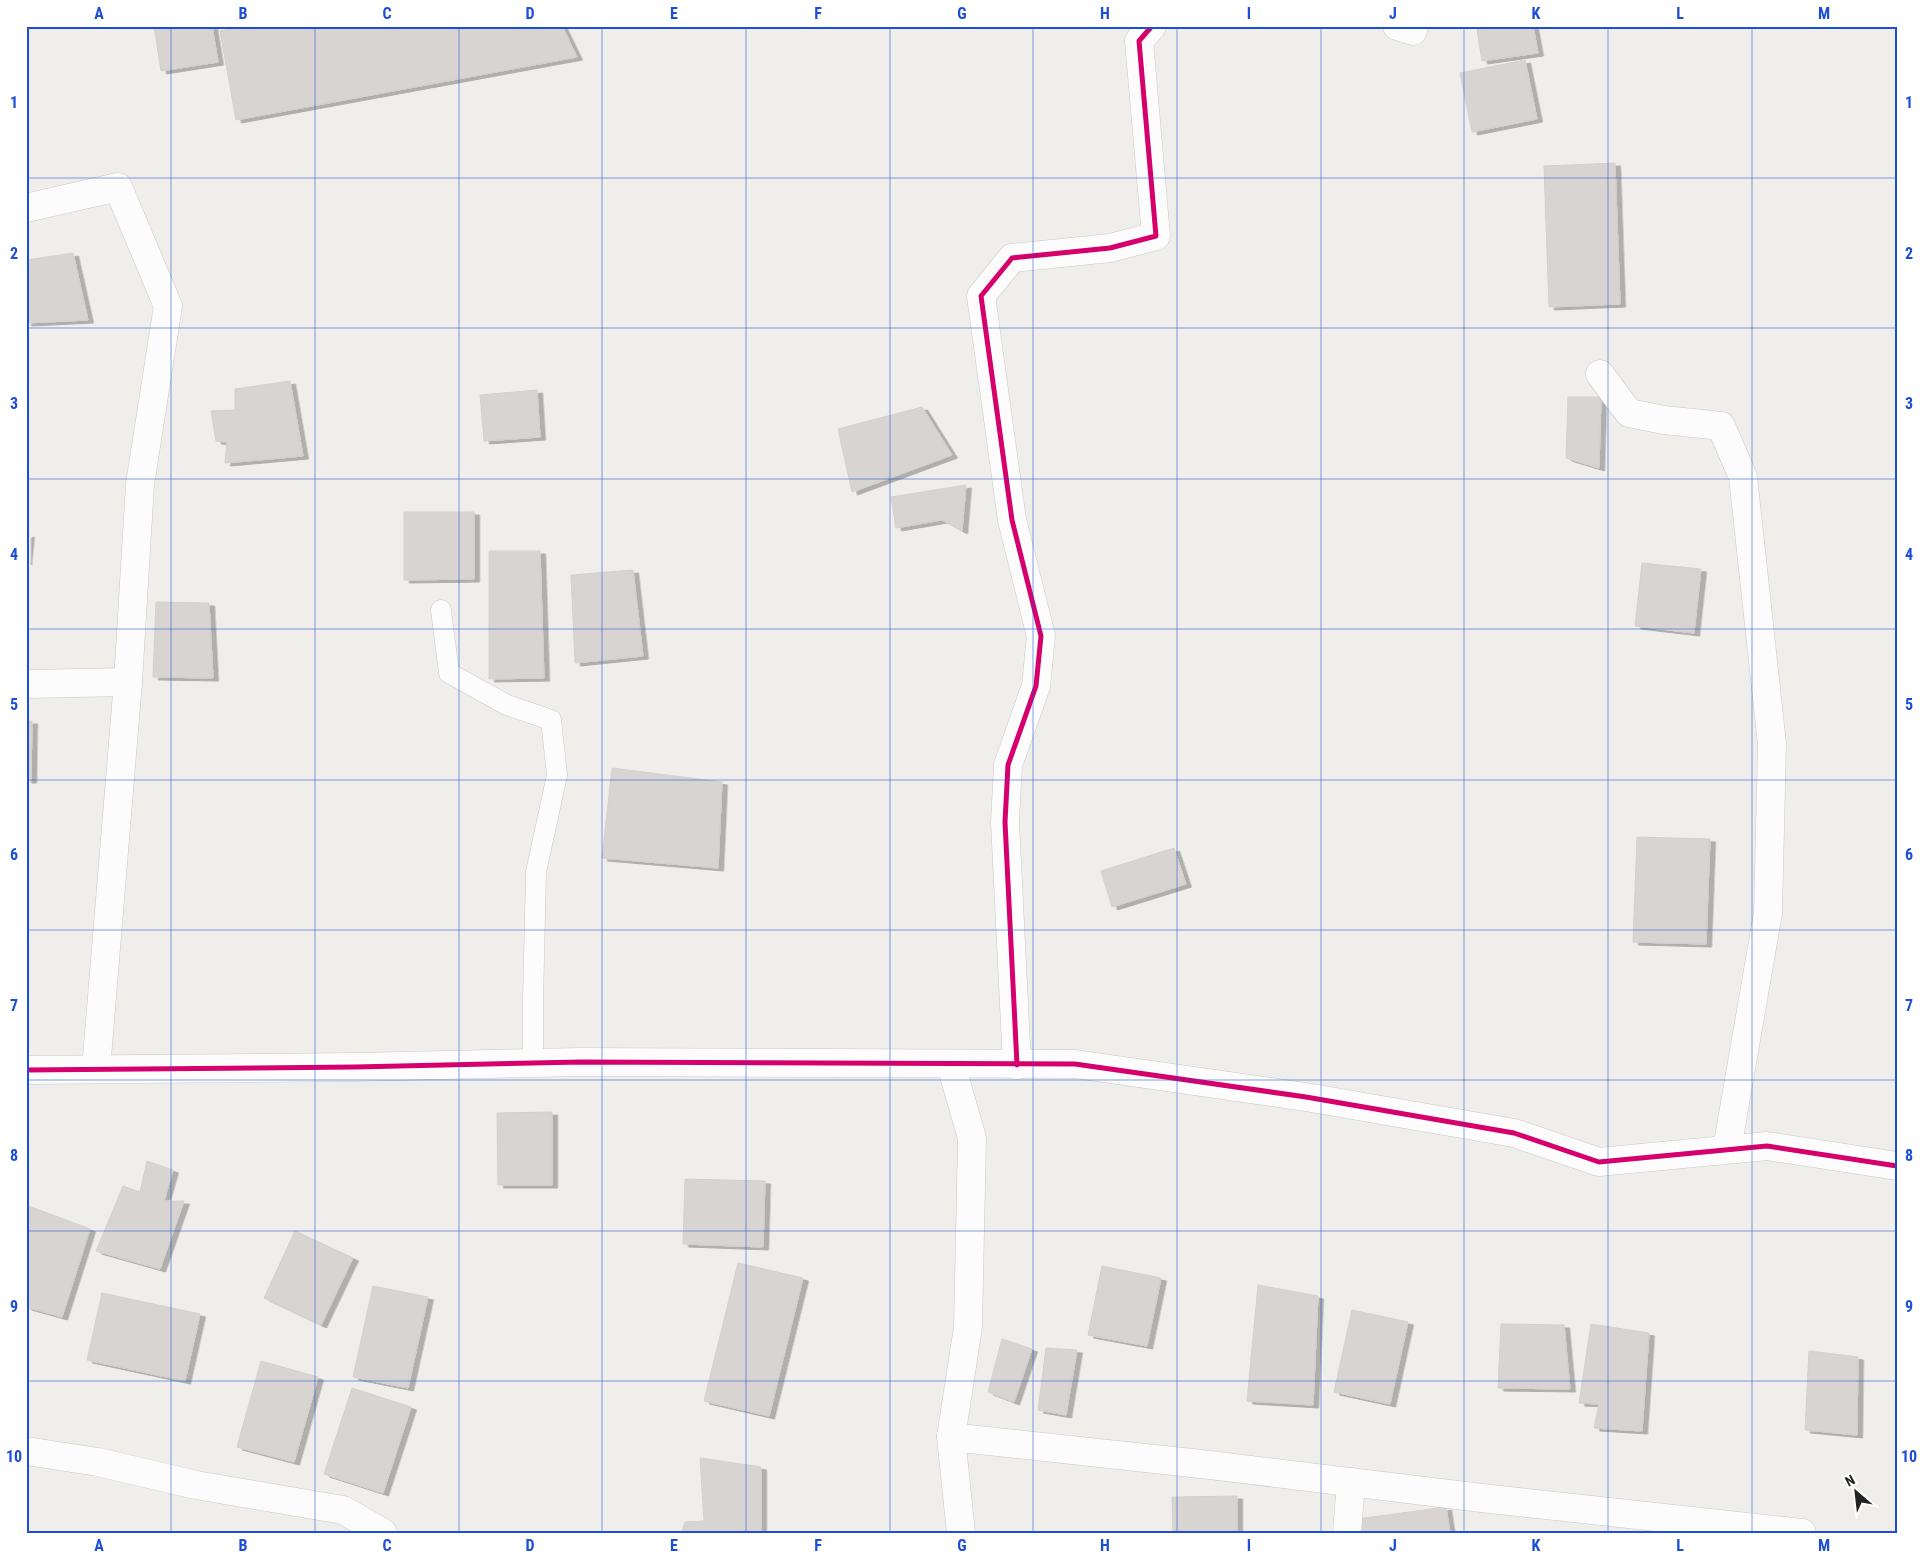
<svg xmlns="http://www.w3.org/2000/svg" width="1923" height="1559" font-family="'Roboto Condensed',sans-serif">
	<defs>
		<filter id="shadow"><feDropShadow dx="5.5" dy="3" stdDeviation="0" flood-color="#0004"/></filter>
	</defs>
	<rect width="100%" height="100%" fill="#f0eeeb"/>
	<g fill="#d7d4d2" stroke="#d3d0cc" filter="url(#shadow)">
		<polygon points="154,26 212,26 218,62 161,71"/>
		<polygon points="246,26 562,26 577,57 236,120 220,31"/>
		<polygon points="1502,26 1533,26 1538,53 1482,61 1477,30"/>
		<polygon points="1525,60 1537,119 1472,132 1460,73"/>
		<polygon points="1615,163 1620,304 1549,307 1544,166"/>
		<polygon points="73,253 88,320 26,323 26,260"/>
		<polygon points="290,381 303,456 225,463 227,442 216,441 211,411 235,410 235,389"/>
		<polygon points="537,390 540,437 484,441 480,395"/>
		<polygon points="1568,397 1601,397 1599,468 1566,458"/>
		<polygon points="922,407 952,455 852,492 838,429"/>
		<polygon points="966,485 962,531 942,520 896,528 891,497"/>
		<polygon points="404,512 474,512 474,579 404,580"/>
		<polygon points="29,534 26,562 26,535"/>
		<polygon points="489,551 540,551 544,678 489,679"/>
		<polygon points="1642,563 1701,569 1694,633 1635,626"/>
		<polygon points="633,570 643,656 575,663 571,575"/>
		<polygon points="156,602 209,603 213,678 153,677"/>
		<polygon points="26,721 32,721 31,780 26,780"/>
		<polygon points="612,768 722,782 718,868 602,858"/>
		<polygon points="1637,837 1710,839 1706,944 1633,942"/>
		<polygon points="1174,848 1186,884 1112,907 1101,871"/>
		<polygon points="552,1112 552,1185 498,1185 497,1113"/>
		<polygon points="147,1161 173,1170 164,1201 184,1201 160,1269 96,1251 123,1186 140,1192"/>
		<polygon points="685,1179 765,1181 763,1247 683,1244"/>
		<polygon points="26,1205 90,1229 62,1317 26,1307"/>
		<polygon points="295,1231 353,1258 321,1325 264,1298"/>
		<polygon points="738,1263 803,1278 769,1416 704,1401"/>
		<polygon points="1102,1266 1161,1278 1147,1346 1088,1335"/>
		<polygon points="1258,1285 1318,1296 1313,1405 1247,1401"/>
		<polygon points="373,1286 428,1297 408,1388 353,1377"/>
		<polygon points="102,1293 200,1314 185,1381 87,1360"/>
		<polygon points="1352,1310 1408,1322 1390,1404 1334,1392"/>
		<polygon points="1501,1324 1564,1325 1570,1389 1498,1388"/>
		<polygon points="1591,1324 1649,1333 1642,1431 1594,1428 1599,1404 1579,1403"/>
		<polygon points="1002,1339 1032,1349 1014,1402 988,1392"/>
		<polygon points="1046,1348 1077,1350 1066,1415 1038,1410"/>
		<polygon points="1809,1351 1858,1357 1857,1435 1805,1430"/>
		<polygon points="261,1361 318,1377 294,1462 237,1447"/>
		<polygon points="352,1388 411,1407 383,1493 324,1474"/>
		<polygon points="700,1458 761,1467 761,1533 682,1533 685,1522 704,1521"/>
		<polygon points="1237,1496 1237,1533 1173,1533 1172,1497"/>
		<polygon points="1446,1507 1450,1533 1359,1533 1357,1519"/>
	</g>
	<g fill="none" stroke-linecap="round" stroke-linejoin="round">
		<g stroke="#c9c8c7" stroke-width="21">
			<polyline id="service" points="441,610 449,673 507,705 551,720 557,775 536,872 533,1001 533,1063"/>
		</g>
		<g stroke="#c9c8c7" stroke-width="29">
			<g id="minor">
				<polyline points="1397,26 1413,31"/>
				<polyline points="26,208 118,187 168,306 140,484 128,682 96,1069"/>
				<polyline points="1600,374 1629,413 1664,420 1721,426 1743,477 1772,744 1768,913 1727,1149"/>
				<polyline points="26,684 128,682"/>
				<polyline points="951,1065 972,1138 968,1327 951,1437 961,1533"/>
				<polyline points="1017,1065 1005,822 1008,765 1036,686 1041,636 1012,520 981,296 1012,258 1110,248 1156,236 1139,41 1152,26"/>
				<polyline points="26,1070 355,1067 581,1062 1075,1064 1306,1097 1514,1133 1599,1162 1767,1146 1897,1166"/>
				<polyline points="951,1437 1210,1465 1482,1498 1802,1533"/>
				<polyline points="26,1451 98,1462 196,1485 343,1510 383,1533"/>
				<polyline points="1347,1533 1351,1482"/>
			</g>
		</g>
		<use href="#service" stroke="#fdfcfc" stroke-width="20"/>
		<use href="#minor" stroke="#fdfcfc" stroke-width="28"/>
		<g stroke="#fff" stroke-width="8">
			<g id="cycleway">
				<polyline points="1017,1065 1005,822 1008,765 1036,686 1041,636 1012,520 981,296 1012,258 1110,248 1156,236 1139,41 1152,26"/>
				<polyline points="26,1070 355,1067 581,1062 1075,1064 1306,1097 1514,1133 1599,1162 1767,1146 1897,1166"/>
			</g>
		</g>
		<use href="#cycleway" stroke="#d6006c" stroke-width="5"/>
	</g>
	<path fill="none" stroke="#1d4ed8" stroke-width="1" stroke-opacity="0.55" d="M171,26V1533M315,26V1533M459,26V1533M602,26V1533M746,26V1533M890,26V1533M1033,26V1533M1177,26V1533M1321,26V1533M1464,26V1533M1608,26V1533M1752,26V1533M26,178H1897M26,328H1897M26,479H1897M26,629H1897M26,780H1897M26,930H1897M26,1080H1897M26,1231H1897M26,1381H1897"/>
	<rect width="1923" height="1559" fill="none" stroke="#ffffff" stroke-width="55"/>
	<g transform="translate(1856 1492) rotate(332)" stroke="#ffffff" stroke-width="4" paint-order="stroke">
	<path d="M0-4L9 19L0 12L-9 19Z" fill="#222222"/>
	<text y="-8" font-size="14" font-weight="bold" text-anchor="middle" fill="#222222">N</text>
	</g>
	<rect x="28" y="28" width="1868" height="1504" fill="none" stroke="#1d4ed8" stroke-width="2"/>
	<g font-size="16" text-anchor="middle" font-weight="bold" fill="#1d4ed8">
		<text x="99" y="19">A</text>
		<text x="243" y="19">B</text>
		<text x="387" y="19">C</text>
		<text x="530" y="19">D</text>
		<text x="674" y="19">E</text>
		<text x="818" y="19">F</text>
		<text x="962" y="19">G</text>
		<text x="1105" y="19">H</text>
		<text x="1249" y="19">I</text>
		<text x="1393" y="19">J</text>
		<text x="1536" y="19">K</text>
		<text x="1680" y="19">L</text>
		<text x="1824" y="19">M</text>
		<text x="14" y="108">1</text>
		<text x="1909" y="108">1</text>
		<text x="14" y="259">2</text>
		<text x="1909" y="259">2</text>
		<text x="14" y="409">3</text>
		<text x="1909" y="409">3</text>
		<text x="14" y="560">4</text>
		<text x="1909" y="560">4</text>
		<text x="14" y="710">5</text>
		<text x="1909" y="710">5</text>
		<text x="14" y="860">6</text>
		<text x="1909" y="860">6</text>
		<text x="14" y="1011">7</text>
		<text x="1909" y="1011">7</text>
		<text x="14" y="1161">8</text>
		<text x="1909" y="1161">8</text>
		<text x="14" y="1312">9</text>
		<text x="1909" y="1312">9</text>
		<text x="14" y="1462">10</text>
		<text x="1909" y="1462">10</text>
		<text x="99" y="1551">A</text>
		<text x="243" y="1551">B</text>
		<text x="387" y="1551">C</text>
		<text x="530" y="1551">D</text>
		<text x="674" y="1551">E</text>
		<text x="818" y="1551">F</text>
		<text x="962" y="1551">G</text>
		<text x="1105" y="1551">H</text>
		<text x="1249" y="1551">I</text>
		<text x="1393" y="1551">J</text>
		<text x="1536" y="1551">K</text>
		<text x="1680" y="1551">L</text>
		<text x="1824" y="1551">M</text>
	</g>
</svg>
